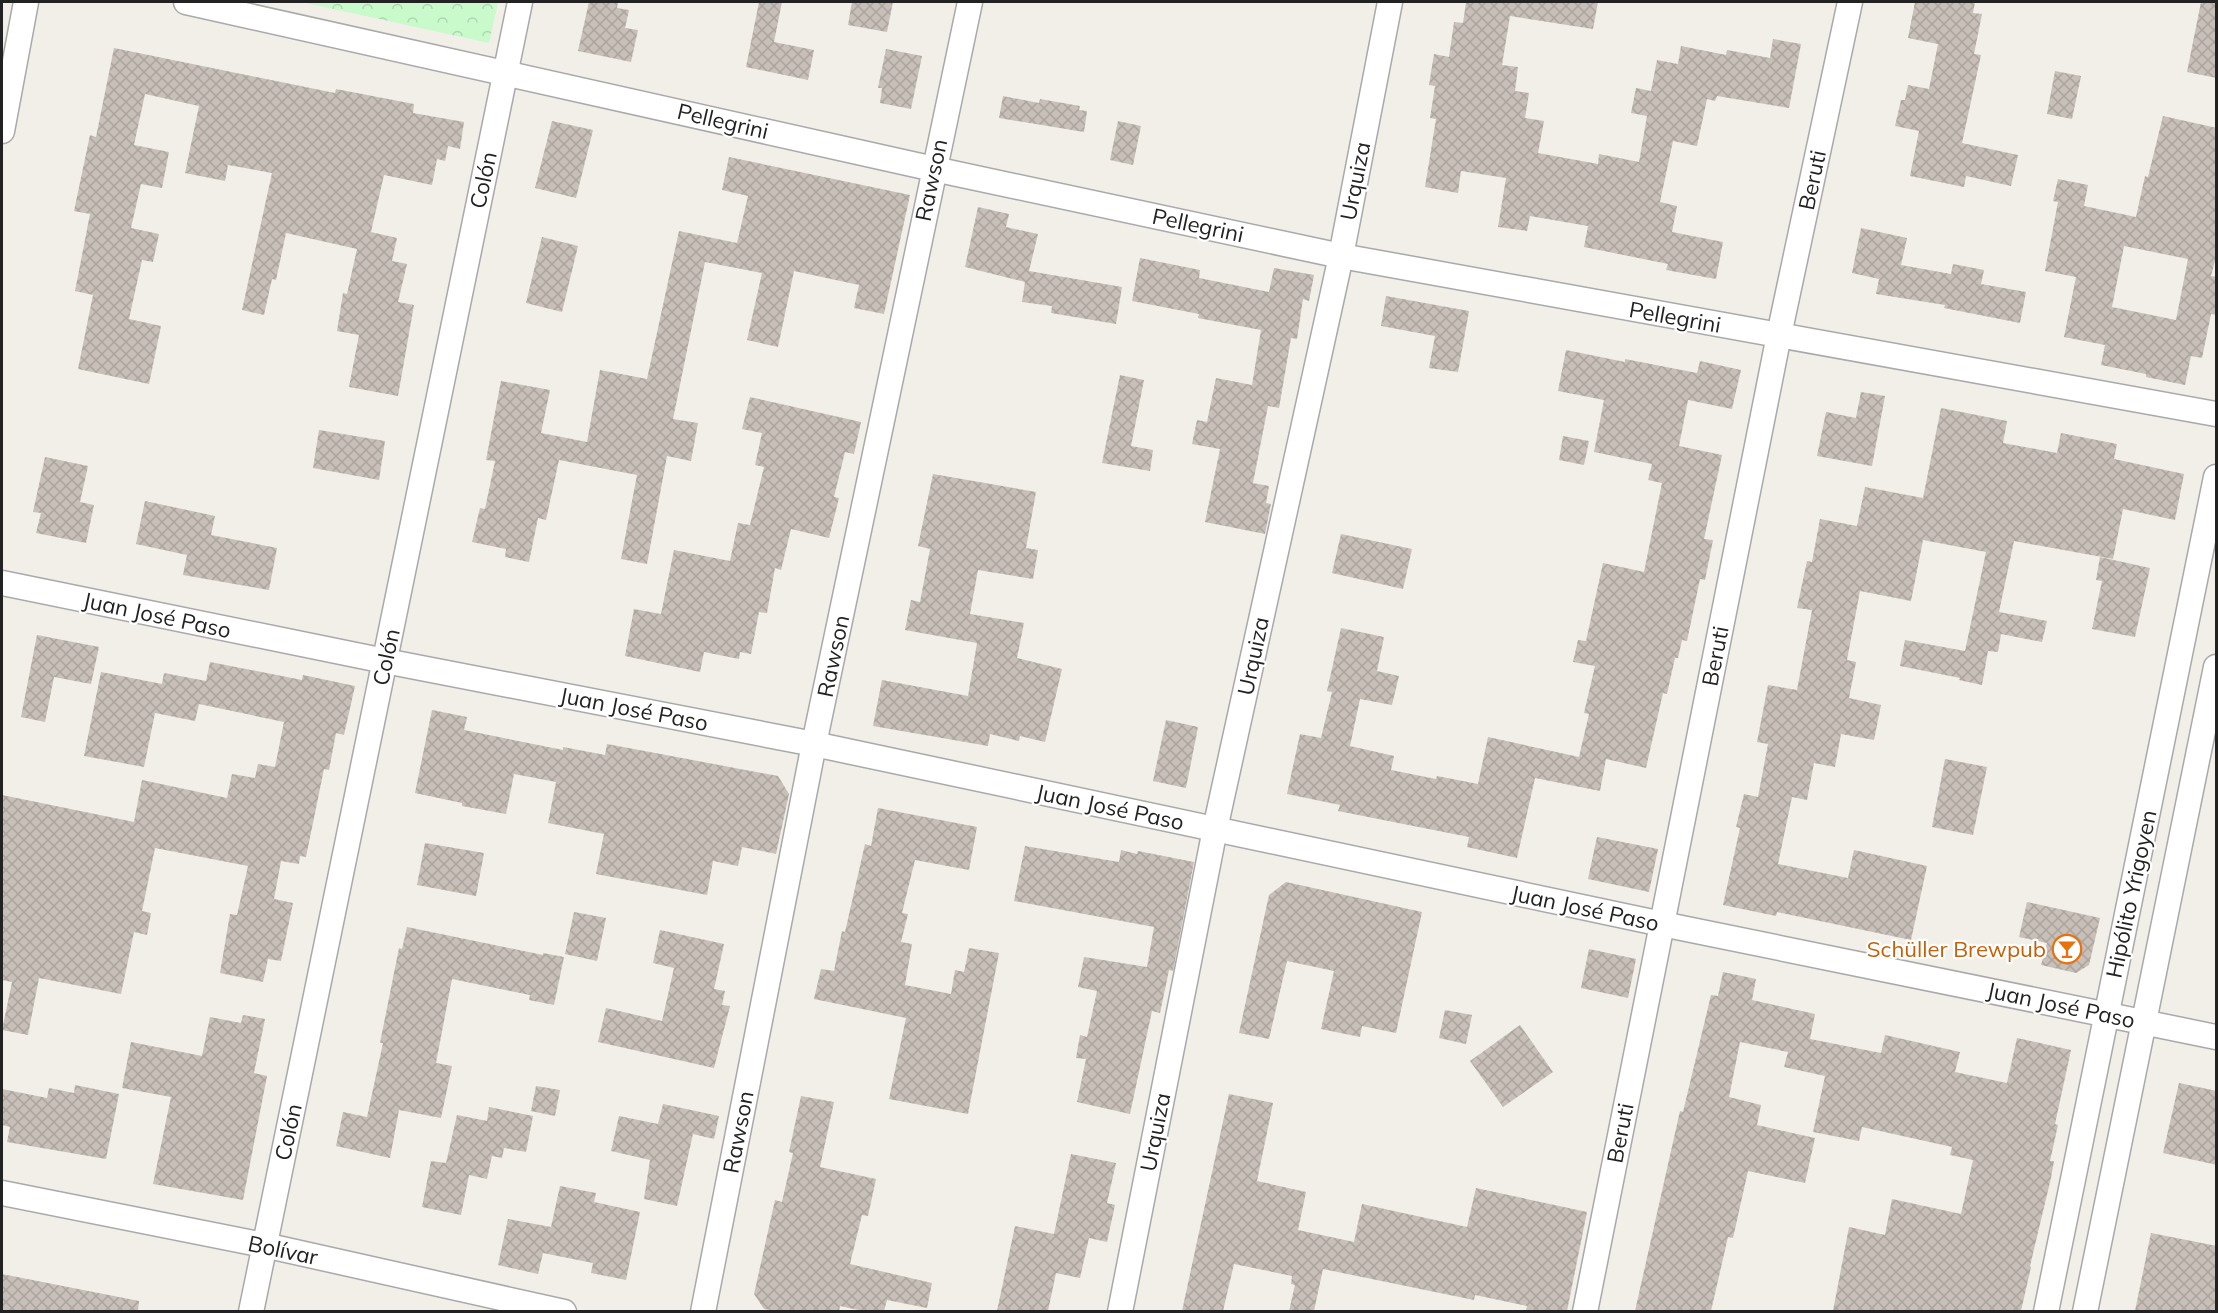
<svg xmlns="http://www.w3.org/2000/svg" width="2218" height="1313" font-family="Mulish,sans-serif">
	<defs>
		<pattern id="park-crowns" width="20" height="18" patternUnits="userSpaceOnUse" patternTransform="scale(1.5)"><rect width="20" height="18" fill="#c8facc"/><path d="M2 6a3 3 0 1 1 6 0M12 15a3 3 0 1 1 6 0" fill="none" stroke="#acd6af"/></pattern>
		<pattern id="building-cross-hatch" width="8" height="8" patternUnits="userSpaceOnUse" patternTransform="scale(1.5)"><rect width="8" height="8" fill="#c7bfb8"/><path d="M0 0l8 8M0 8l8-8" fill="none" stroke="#aba49e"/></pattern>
	</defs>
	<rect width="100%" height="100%" fill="#f2efe9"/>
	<polygon fill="url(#park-crowns)" points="301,2 498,2 489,43"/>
	<g fill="url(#building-cross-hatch)" fill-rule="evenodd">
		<polygon points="589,2 618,2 617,8 629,10 625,28 638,30 631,62 578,51"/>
		<polygon points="759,2 782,2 774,42 814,50 808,80 746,67"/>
		<polygon points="852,2 893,2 887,32 848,25"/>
		<polygon points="1466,2 1598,2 1593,29 1510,16 1502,65 1518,67 1515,91 1529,93 1525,118 1544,121 1538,153 1598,164 1599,154 1639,162 1647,116 1631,113 1636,88 1651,91 1657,60 1678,64 1681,46 1726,55 1727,50 1770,58 1773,39 1801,44 1789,108 1717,96 1715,101 1707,99 1697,146 1673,141 1660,202 1677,206 1672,232 1723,242 1716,279 1666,270 1668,264 1584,247 1588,226 1530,216 1527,231 1498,227 1506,178 1461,171 1458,193 1425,187 1436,119 1430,118 1435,86 1429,85 1434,54 1449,57 1454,22 1463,23"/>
		<polygon points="1915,2 1975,2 1973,13 1982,14 1974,54 1981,55 1962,143 2018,155 2011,186 1966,176 1964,187 1910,176 1919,131 1895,126 1901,100 1905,100 1908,85 1929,89 1938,44 1908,38"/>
		<polygon points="2201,2 2217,2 2217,78 2187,72"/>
		<polygon points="114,48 335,93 336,89 414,104 413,113 464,122 460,149 448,146 445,161 437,159 432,185 384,175 371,232 397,238 392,261 407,264 398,302 414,305 398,396 349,387 359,335 337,331 343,293 347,294 357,249 286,233 276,280 272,279 264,315 242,310 272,173 228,165 225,181 185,173 199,106 145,94 134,145 169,152 162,188 141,184 131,228 159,234 153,262 142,260 129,319 161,326 149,384 78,369 93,295 75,291 90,214 74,211 90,135 96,137"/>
		<polygon points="886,49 922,56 911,109 880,103 882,88 878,88"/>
		<polygon points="2055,71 2081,76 2072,119 2047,114"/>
		<polygon points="1003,96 1039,103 1040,99 1080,106 1079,110 1087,111 1084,132 999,118"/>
		<path d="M2163,116L2217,128V253L2211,276L2217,277V315L2211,314L2202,358L2191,356L2185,385L2146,377V374L2101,365L2105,345L2064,337L2076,277L2045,271L2058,202L2053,201L2058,179L2088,185L2084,206L2136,217L2145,176L2148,177ZM2124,246L2188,259L2176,320L2112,307Z"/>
		<polygon points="552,121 593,130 576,198 535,188"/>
		<polygon points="1118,121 1141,126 1133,165 1110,160"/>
		<polygon points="729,157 910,195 884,314 854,308 859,285 794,271 778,347 747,340 762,273 705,262 673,419 698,423 691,461 667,456 647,564 621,559 637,475 559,460 546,520 538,518 529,562 505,557 506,549 472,542 480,508 485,509 495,461 486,460 501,381 550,390 541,433 587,442 600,370 647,379 679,231 737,243 748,196 722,190"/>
		<polygon points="978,207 1009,214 1006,227 1038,234 1029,271 1122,287 1116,324 1051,313 1052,306 1022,302 1025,282 965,267"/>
		<polygon points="1861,228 1907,238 1901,265 1951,274 1953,264 1984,270 1981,284 2026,292 2020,323 1944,308 1945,305 1876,294 1879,279 1852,273"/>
		<polygon points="542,237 578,246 562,312 526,303"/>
		<polygon points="1140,258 1200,270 1199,278 1269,292 1274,268 1314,275 1309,301 1303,299 1297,339 1291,338 1279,408 1268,406 1253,483 1269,486 1266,503 1271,504 1265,534 1205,522 1220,449 1192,444 1197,420 1207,422 1216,378 1252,385 1261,330 1198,318 1199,314 1132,301"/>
		<polygon points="1386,296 1469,311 1458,372 1429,368 1435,336 1381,326"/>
		<polygon points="1566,350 1625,362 1625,359 1697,373 1700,361 1741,370 1732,409 1688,400 1679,446 1722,455 1704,539 1713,540 1705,580 1700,579 1687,641 1682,640 1678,658 1675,658 1667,694 1663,693 1646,768 1606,759 1600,791 1535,778 1517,858 1467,847 1469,837 1338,811 1340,805 1287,794 1300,734 1321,738 1332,692 1327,691 1341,628 1384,637 1377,671 1399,676 1392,705 1360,699 1350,746 1394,756 1391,770 1436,779 1437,776 1478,784 1488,737 1579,757 1589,714 1584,713 1595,666 1573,662 1578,640 1586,641 1603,563 1644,572 1662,483 1648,480 1652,464 1594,452 1604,400 1558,391"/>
		<polygon points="1120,375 1144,380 1131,446 1153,450 1150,471 1102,463"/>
		<polygon points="1861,392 1885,396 1872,466 1817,456 1826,412 1856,418"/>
		<polygon points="750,397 861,422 854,454 845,452 834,497 839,498 829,538 791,529 781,570 775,568 767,613 759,612 751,654 740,652 739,659 704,652 700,672 625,656 634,609 661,614 674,550 730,561 738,523 750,525 764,467 755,465 762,433 742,429"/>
		<polygon points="1941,408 2007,421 2003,443 2057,453 2061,433 2117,444 2114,459 2184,474 2175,520 2123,509 2113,559 2014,541 1999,612 2047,621 2042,642 2001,634 1998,652 1988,651 1982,685 1959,680 1960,678 1900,666 1905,640 1965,651 1986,552 1923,540 1911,601 1860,591 1847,660 1856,662 1849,698 1881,705 1874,740 1841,734 1835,767 1814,763 1807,800 1792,797 1778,864 1848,878 1854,850 1927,866 1911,940 1777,912 1776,916 1723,905 1740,828 1736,827 1744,794 1758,797 1768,744 1757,742 1768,685 1797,690 1812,610 1797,608 1807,561 1812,562 1820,519 1857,526 1865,487 1923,498"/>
		<polygon points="319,430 385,441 379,480 313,468"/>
		<polygon points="1563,436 1589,441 1584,465 1559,460"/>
		<polygon points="45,457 88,466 80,502 94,505 86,543 36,533 41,513 33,512"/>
		<polygon points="933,474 1036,492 1026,548 1038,550 1033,579 978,570 970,614 1024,623 1017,658 1062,669 1045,742 1020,736 1019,741 990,734 988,746 873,726 882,680 968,696 977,643 905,630 911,600 920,602 930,549 918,546"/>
		<polygon points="145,501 215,516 211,535 277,548 269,590 183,575 187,555 136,544"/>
		<polygon points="1341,534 1412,549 1403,589 1332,573"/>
		<polygon points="2100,557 2150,568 2135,637 2092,629 2102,581 2096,580"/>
		<polygon points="37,635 99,647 91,684 54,677 45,722 21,717"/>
		<polygon points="210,662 302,680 303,675 355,686 344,735 336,733 329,770 324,769 306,857 300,856 299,864 281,861 274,899 293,903 281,961 268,959 263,982 220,973 230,914 237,915 248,866 155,848 142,911 151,913 147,935 134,932 121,994 39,978 28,1035 2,1030 12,982 2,980 2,795 134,822 142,780 227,798 232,774 255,778 258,764 275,767 284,722 199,704 195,721 155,713 144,767 84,756 101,672 162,684 164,673 206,681"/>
		<polygon points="432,710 467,717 464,730 563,750 563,747 605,755 607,744 778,776 789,794 776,854 742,847 738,866 713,861 707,895 596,874 604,834 548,823 556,782 514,774 506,814 462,806 462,803 415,793"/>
		<polygon points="1166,720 1198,727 1186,788 1153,781"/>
		<polygon points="1945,759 1987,767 1973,835 1932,827"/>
		<polygon points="878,808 977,827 969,870 915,860 902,913 908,914 901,942 912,944 905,985 951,994 955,970 964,972 969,948 999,953 968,1114 889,1099 906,1018 814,999 821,969 834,971 842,931 845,932 865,844 871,846"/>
		<polygon points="1597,837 1658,849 1649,892 1588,879"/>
		<polygon points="425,843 484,853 476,896 417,885"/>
		<polygon points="1025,846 1119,862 1121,850 1137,854 1138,851 1194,862 1173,971 1169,970 1160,1013 1152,1011 1130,1114 1077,1102 1086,1059 1076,1058 1080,1035 1087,1037 1097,991 1078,987 1084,957 1147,967 1154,927 1014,901"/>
		<polygon points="1286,882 1422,912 1396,1033 1362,1026 1360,1037 1321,1029 1334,971 1287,961 1269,1039 1239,1033 1269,895"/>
		<polygon points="2027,902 2100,918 2089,965 2076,973 2041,965 2047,943 2019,937"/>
		<polygon points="574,912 606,918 597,961 565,954"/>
		<polygon points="407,927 543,955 543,953 564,957 554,1005 529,1000 530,995 452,979 436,1063 452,1066 441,1118 399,1110 390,1158 336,1146 343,1112 367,1117 383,1043 380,1043 399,948 402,949"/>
		<polygon points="660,930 724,944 714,989 725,991 722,1005 730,1006 714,1068 598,1042 606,1008 662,1021 674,968 653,963"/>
		<polygon points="1589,949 1636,959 1628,998 1581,988"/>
		<polygon points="1723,972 1756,979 1752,1000 1815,1014 1810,1039 1881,1053 1885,1035 1960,1052 1955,1072 2007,1083 2017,1038 2071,1050 2055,1124 2058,1125 2050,1161 2054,1161 2051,1178 2030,1266 2031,1267 2021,1311 1833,1311 1849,1227 1885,1235 1892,1199 1961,1214 1973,1160 1950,1155 1952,1147 1862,1127 1859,1141 1813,1132 1825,1076 1784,1067 1788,1052 1740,1042 1729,1097 1761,1105 1757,1125 1815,1138 1805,1183 1748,1171 1733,1238 1728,1237 1711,1311 1635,1311 1680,1111 1683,1112 1711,995 1718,996"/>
		<polygon points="1445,1010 1472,1015 1466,1044 1439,1038"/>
		<polygon points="243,1015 265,1019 254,1073 267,1076 243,1200 153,1184 171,1097 122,1088 131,1042 202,1056 210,1017 241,1023"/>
		<polygon points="1520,1025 1553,1072 1503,1107 1470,1061"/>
		<polygon points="2179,1083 2217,1091 2217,1165 2163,1153"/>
		<polygon points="75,1085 119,1094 106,1159 7,1142 10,1127 2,1125 2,1089 47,1098 49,1088 74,1093"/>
		<polygon points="536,1086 560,1090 555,1116 531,1111"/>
		<polygon points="1229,1094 1273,1103 1257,1181 1306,1192 1298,1230 1354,1242 1362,1204 1467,1227 1476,1188 1587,1212 1567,1311 1526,1311 1527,1306 1475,1295 1474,1300 1323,1269 1314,1311 1289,1311 1295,1285 1291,1284 1292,1276 1234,1264 1223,1311 1182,1311"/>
		<polygon points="801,1096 834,1102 820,1167 876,1179 868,1216 862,1215 850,1264 932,1283 927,1308 887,1300 884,1311 863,1311 840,1306 839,1311 777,1311 764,1309 754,1294 775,1200 782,1202 793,1153 789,1152"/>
		<polygon points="663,1104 719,1116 714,1139 693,1134 677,1206 644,1199 650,1160 611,1151 619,1116 658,1124"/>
		<polygon points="489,1107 533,1116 526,1152 504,1148 502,1158 492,1156 487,1179 469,1175 461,1215 422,1207 431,1161 446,1163 457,1115 487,1121"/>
		<polygon points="1071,1154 1116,1163 1107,1203 1115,1205 1107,1242 1089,1238 1080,1278 1056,1273 1048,1311 997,1311 1015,1226 1054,1234"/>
		<polygon points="560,1186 596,1193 594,1202 640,1212 626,1280 591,1273 593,1263 543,1253 538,1274 498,1265 508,1219 551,1227"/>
		<polygon points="2151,1233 2217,1246 2217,1311 2135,1311"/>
		<polygon points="2,1274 139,1301 138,1311 2,1311"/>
	</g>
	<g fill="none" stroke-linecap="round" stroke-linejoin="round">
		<g stroke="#a9a9a9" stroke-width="27">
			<g id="street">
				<polyline points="186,2 934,169 1341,256 2216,414"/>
				<polyline points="2,131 26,2"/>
				<polyline points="2,583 385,661 814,744 1662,924 2216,1037"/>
				<polyline points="2,1193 264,1245 564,1312"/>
				<polyline points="251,1312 520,2"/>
				<polyline points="703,1312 814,744 970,2"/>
				<polyline points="1120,1312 1215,829 1341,256 1390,2"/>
				<polyline points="1585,1312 1779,335 1850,2"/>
				<polyline points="2046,1312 2216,477"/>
				<polyline points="2085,1312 2216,667"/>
			</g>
		</g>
		<use href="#street" stroke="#fff" stroke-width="24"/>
	</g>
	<defs>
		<g id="bar-ring" transform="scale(1.5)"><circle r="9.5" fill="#fff" stroke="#e8710a" stroke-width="1.5"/><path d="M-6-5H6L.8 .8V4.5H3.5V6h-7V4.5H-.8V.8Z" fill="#e8710a"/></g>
	</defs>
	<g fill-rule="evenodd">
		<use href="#bar-ring" x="2067" y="949"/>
	</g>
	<g text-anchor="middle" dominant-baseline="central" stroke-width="4.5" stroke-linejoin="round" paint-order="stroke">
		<g font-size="22" fill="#222" stroke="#fff">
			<text transform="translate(723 121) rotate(13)">Pellegrini</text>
			<text transform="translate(483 180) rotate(-78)">Colón</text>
			<text transform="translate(931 180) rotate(-78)">Rawson</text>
			<text transform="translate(1812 180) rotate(-78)">Beruti</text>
			<text transform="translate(1355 181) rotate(-79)">Urquiza</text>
			<text transform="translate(1198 225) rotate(12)">Pellegrini</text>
			<text transform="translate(1675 317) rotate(10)">Pellegrini</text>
			<text transform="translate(157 615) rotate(12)">Juan José Paso</text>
			<text transform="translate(833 656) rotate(-78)">Rawson</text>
			<text transform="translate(1253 656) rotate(-78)">Urquiza</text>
			<text transform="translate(1715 656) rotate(-79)">Beruti</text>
			<text transform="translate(386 657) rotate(-78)">Colón</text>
			<text transform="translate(634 709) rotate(11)">Juan José Paso</text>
			<text transform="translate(1110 807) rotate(12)">Juan José Paso</text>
			<text transform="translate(2131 894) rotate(-78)">Hipólito Yrigoyen</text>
			<text transform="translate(1585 908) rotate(12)">Juan José Paso</text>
			<text transform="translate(2061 1005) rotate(12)">Juan José Paso</text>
			<text transform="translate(288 1132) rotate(-78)">Colón</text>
			<text transform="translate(738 1132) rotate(-79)">Rawson</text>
			<text transform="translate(1155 1132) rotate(-79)">Urquiza</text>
			<text transform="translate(1620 1133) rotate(-79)">Beruti</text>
			<text transform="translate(283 1250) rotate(12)">Bolívar</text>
		</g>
		<g font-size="22" fill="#c56008" stroke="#fff" text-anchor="end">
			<text x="2046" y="949">Schüller Brewpub</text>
		</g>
	</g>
	<rect width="2218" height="1313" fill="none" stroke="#222222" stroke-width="6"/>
</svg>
